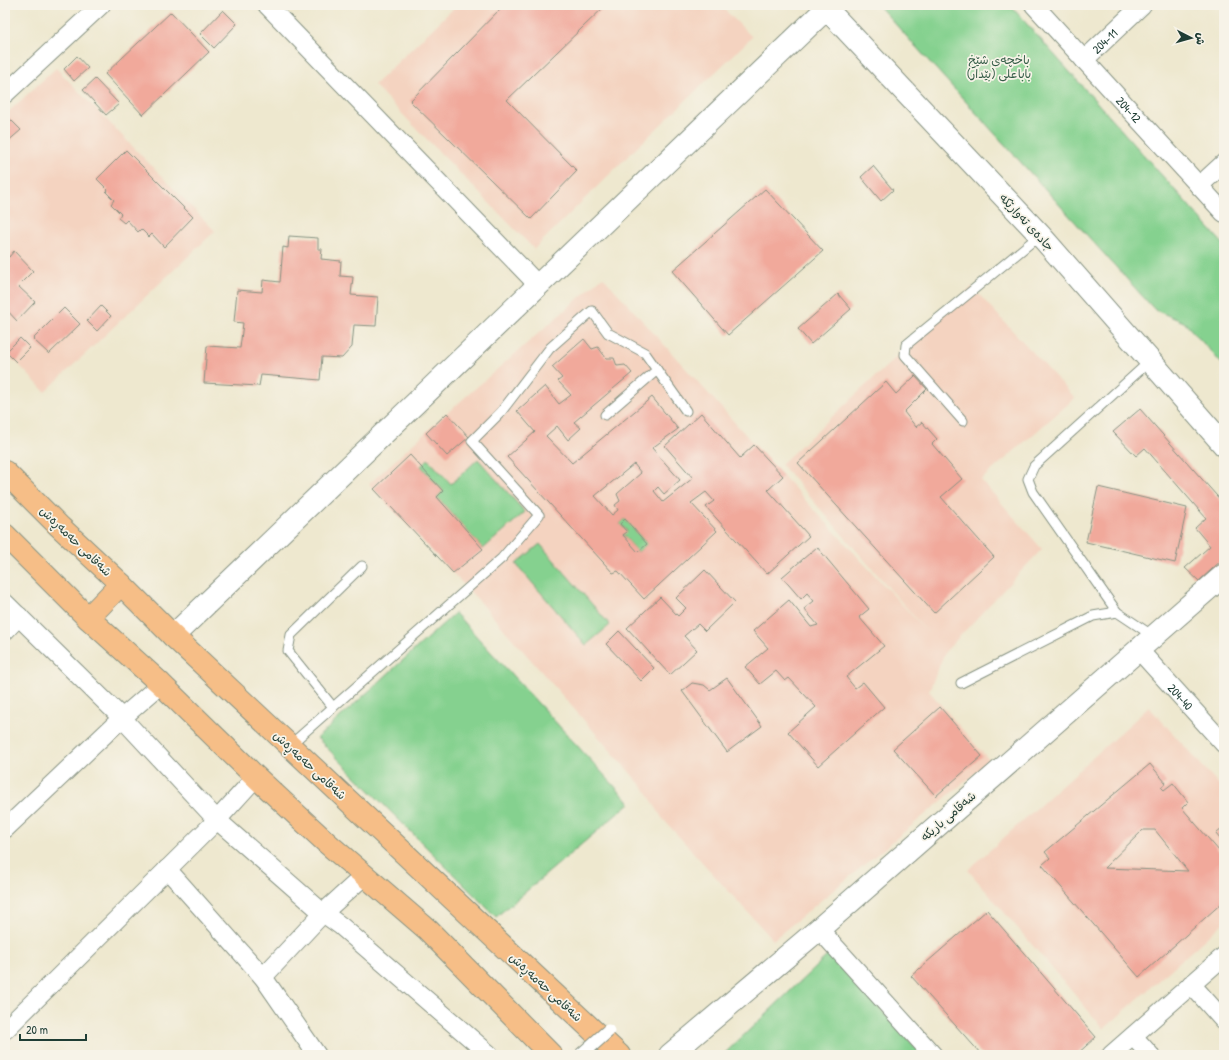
<svg xmlns="http://www.w3.org/2000/svg" width="1229" height="1060" font-family="'Patrick Hand','Playpen Sans Arabic',sans-serif">
	<rect width="100%" height="100%" fill="#f7f3e8"/>
	<filter id="ink" filterUnits="userSpaceOnUse"><feTurbulence type="fractalNoise" baseFrequency=".025" numOctaves="2"/><feDisplacementMap in="SourceGraphic" scale="8" xChannelSelector="R" yChannelSelector="G"/><feConvolveMatrix kernelMatrix="1 2 1 2 8 2 1 2 1" color-interpolation-filters="sRGB"/></filter>
	<filter id="wash" filterUnits="userSpaceOnUse"><feTurbulence type="fractalNoise" baseFrequency=".012" numOctaves="4" result="noise"/><feDisplacementMap in="SourceGraphic" scale="16" xChannelSelector="R" yChannelSelector="G"/><feGaussianBlur stdDeviation="0.9" result="paint"/><feColorMatrix in="noise" values="0 0 0 0 0 0 0 0 0 0 0 0 0 0 0 0 0 1.4 0 .05"/><feComposite in="paint" operator="in"/></filter>
	<g filter="url(#wash)">
		<rect width="100%" height="100%" fill="#eee8cf"/>
		<g fill="#f4d3c0">
			<polygon points="457,5 720,5 752,37 624,160 534,249 374,85"/>
			<polygon points="56,68 215,231 45,392 5,350 5,115"/>
			<polygon points="603,277 783,476 931,636 781,464 972,287 1075,398 981,480 1042,549 945,652 929,691 990,761 773,940 662,818 647,792 481,603 369,484 447,413"/>
			<polygon points="1149,707 1224,790 1224,922 1104,1029 968,870"/>
		</g>
		<g fill="#85d18f" stroke="#528762">
			<polygon points="878,5 1010,5 1224,245 1224,366 1184,322 1155,310"/>
			<polygon points="428,459 451,484 478,459 525,512 483,549 437,497 443,491 421,466"/>
			<polygon points="625,519 647,544 638,552 623,535 627,531 620,524"/>
			<polygon points="540,544 610,625 586,645 516,564"/>
			<polygon points="455,613 630,803 496,917 317,738"/>
			<polygon points="829,954 923,1055 723,1055"/>
		</g>
		<g id="blocks">
			<g fill="#f1a99b" fill-rule="evenodd">
				<polygon points="504,5 606,5 507,100 577,171 531,219 410,101"/>
				<polygon points="223,10 237,24 214,48 200,34"/>
				<polygon points="171,12 209,52 143,115 105,74"/>
				<polygon points="77,56 88,68 74,81 64,69"/>
				<polygon points="95,79 119,104 106,115 83,90"/>
				<polygon points="8,117 21,130 6,143 5,142 5,120"/>
				<polygon points="126,150 193,217 164,247 152,234 149,237 141,229 138,232 127,220 124,223 118,218 121,214 111,204 114,200 106,192 108,190 97,179"/>
				<polygon points="873,166 893,190 881,201 861,177"/>
				<polygon points="765,189 823,251 728,335 672,271"/>
				<polygon points="289,236 318,238 318,249 322,249 321,259 341,261 340,276 353,277 351,295 378,297 376,326 354,325 352,347 342,358 322,357 320,380 261,375 259,386 204,383 207,346 240,348 243,323 234,322 237,290 262,292 263,280 280,282 283,247 288,248"/>
				<polygon points="14,251 33,271 18,286 35,302 17,321 5,308 5,252 9,257"/>
				<polygon points="838,294 851,309 811,344 798,329"/>
				<polygon points="101,306 111,316 97,331 87,321"/>
				<polygon points="64,308 80,324 49,354 33,339"/>
				<polygon points="20,338 30,348 16,362 6,352"/>
				<path d="M584,339L592,349L598,347L606,358H614L617,366L625,365L632,373L574,422L581,428L568,440L557,426L546,436L572,463L652,397L678,429L652,448L680,480L664,494L658,487L654,491L663,502L693,478L665,446L701,413L740,458L754,445L783,476L768,490L809,536L767,574L706,507L714,501L706,492L691,503L717,531L644,599L618,571L613,573L507,457L535,432L517,411L545,386L559,404L571,395L558,381L562,378L552,367ZM634,464L641,473L617,494L620,501L615,505L618,510L612,515L595,496ZM625,519L647,544L638,552L623,535L627,532L620,524Z"/>
				<polygon points="915,376 927,389 904,412 916,427 922,422 937,439 932,444 962,479 941,497 994,557 934,613 798,463 886,382 896,394"/>
				<polygon points="1140,409 1224,504 1224,558 1199,581 1185,568 1210,546 1195,528 1206,518 1145,448 1136,456 1113,432"/>
				<polygon points="447,413 469,437 447,456 426,433"/>
				<polygon points="410,455 443,491 437,497 483,549 453,573 374,489"/>
				<polygon points="1098,487 1187,508 1175,563 1086,542"/>
				<polygon points="817,547 869,609 859,617 884,646 846,677 855,688 863,682 884,707 818,766 788,732 816,707 789,678 785,681 776,671 760,684 745,667 768,648 753,631 789,600 811,627 818,625 804,609 814,601 807,593 801,599 782,577"/>
				<polygon points="705,570 735,602 705,631 698,624 684,636 697,650 670,675 627,628 660,597 678,616 686,608 676,598"/>
				<polygon points="619,631 654,668 641,681 606,644"/>
				<polygon points="727,678 762,726 727,752 682,691 692,683 704,685 710,690"/>
				<polygon points="940,707 982,756 936,796 893,749"/>
				<path d="M1150,764L1166,783L1161,787L1164,790L1173,783L1188,802L1182,808L1220,852L1224,848V901L1139,977L1042,865L1050,858L1045,852ZM1143,830H1155L1188,871L1104,868Z"/>
				<polygon points="1224,827 1224,844 1216,834"/>
				<polygon points="987,910 1096,1037 1076,1055 982,1055 911,976"/>
			</g>
		</g>
	</g>
	<g filter="url(#ink)">
		<use href="#blocks" fill-opacity="0" stroke="#869282" stroke-width="1"/>
		<g fill="none" stroke-linecap="round" stroke-linejoin="round">
			<g stroke="#869282" stroke-width="11">
				<g id="service">
					<polyline points="657,370 686,411"/>
					<polyline points="963,421 905,355 906,345 1040,235"/>
					<polyline points="1117,612 1033,492 1028,479 1034,466 1150,361"/>
					<polyline points="961,683 1093,616 1117,612 1153,636"/>
					<polyline points="333,707 288,651 291,635 362,566"/>
					<polyline points="289,746 502,558 539,515 472,441 501,412 550,348 592,311 608,333 645,353 657,370 605,415"/>
				</g>
			</g>
			<g stroke="#869282" stroke-width="20">
				<g id="minor">
					<polyline points="267,5 538,285"/>
					<path id="s1" d="M1034,5L1224,213"/>
					<path id="s2" d="M1084,60L1142,5"/>
					<polyline points="5,94 101,5"/>
					<polyline points="1199,186 1224,163"/>
					<polyline points="5,603 122,718 217,820 323,913 341,926 490,1055"/>
					<polyline points="5,631 19,616"/>
					<path id="s3" d="M1138,649L1224,744"/>
					<polyline points="5,829 122,718 161,684"/>
					<polyline points="167,869 263,977 317,1055"/>
					<polyline points="819,929 933,1055"/>
					<polyline points="263,977 323,913 365,875"/>
					<polyline points="1191,984 1224,1021"/>
					<polyline points="5,1030 217,820 256,777"/>
					<polyline points="1133,1036 1150,1055"/>
					<polyline points="1111,1055 1224,956"/>
				</g>
			</g>
			<g stroke="#869282" stroke-width="24">
				<g id="tertiary">
					<polyline points="823,5 1040,235 1224,445"/>
					<polyline points="173,636 827,8"/>
					<polyline points="670,1055 819,929 1224,575"/>
				</g>
			</g>
			<g stroke="#869282" stroke-width="24">
				<g id="trunk">
					<polyline points="5,472 59,526 121,584 173,636 619,1055"/>
					<polyline points="5,535 88,618 161,684 256,777 327,843 428,930 551,1055"/>
					<polyline points="88,618 121,584"/>
				</g>
			</g>
			<polyline stroke="#869282" stroke-width="2.5" stroke-dasharray="1 3" stroke-linecap="butt" points="777,1055 784,1052 808,1055"/>
			<use href="#service" stroke="#fff" stroke-width="9"/>
			<use href="#minor" stroke="#fff" stroke-width="18"/>
			<use href="#tertiary" stroke="#fff" stroke-width="22"/>
			<use href="#trunk" stroke="#f6be87" stroke-width="22"/>
			<g stroke="#869282" stroke-width="15" stroke-linecap="butt">
				<polyline id="pedestrian-bridge" points="581,1055 608,1031"/>
			</g>
			<use href="#pedestrian-bridge" stroke="#fff" stroke-width="13"/>
		</g>
	</g>
	<g text-anchor="middle" dominant-baseline="central" stroke-width="3.5" stroke-linejoin="round" paint-order="stroke">
		<g font-size="12" fill="#1f3d34" stroke="#f7f3e8">
			<text stroke="none"><textPath href="#s2" startOffset="28">204-11</textPath></text>
			<text stroke="none"><textPath href="#s1" startOffset="141">204-12</textPath></text>
			<text transform="translate(1027 222) rotate(47)">جادەی تەوارێکە</text>
			<text transform="translate(76 541) rotate(44)">شەقامی حەمەڕەش</text>
			<text stroke="none"><textPath href="#s3" startOffset="64">204-40</textPath></text>
			<text transform="translate(310 765) rotate(43)">شەقامی حەمەڕەش</text>
			<text transform="translate(948 816) rotate(-41)">شەقامی باریکە</text>
			<text transform="translate(546 987) rotate(43)">شەقامی حەمەڕەش</text>
		</g>
		<g font-size="12" fill="#335b46" stroke="#f7f3e8">
			<text x="999" y="59">باخچەی شێخ<tspan x="999" dy="14">باباعلی (بێدار)</tspan></text>
		</g>
	</g>
	<rect width="1229" height="1060" fill="none" stroke="#f7f3e8" stroke-width="20"/>
	<g transform="translate(1191 38) rotate(96)" stroke="#f7f3e8" stroke-width="3" paint-order="stroke">
	<path d="M0-3L7 15L0 10L-7 15Z" fill="#1f3d34"/>
	<text y="-6" font-size="11" font-weight="bold" text-anchor="middle" fill="#1f3d34">ش</text>
	</g>
	<path d="M20 1034v6h66v-6" fill="none" stroke="#1f3d34" stroke-width="2"/>
	<text x="26" y="1034" font-size="12" fill="#1f3d34" stroke="#f7f3e8" stroke-width="3" paint-order="stroke">20 m</text>
</svg>
